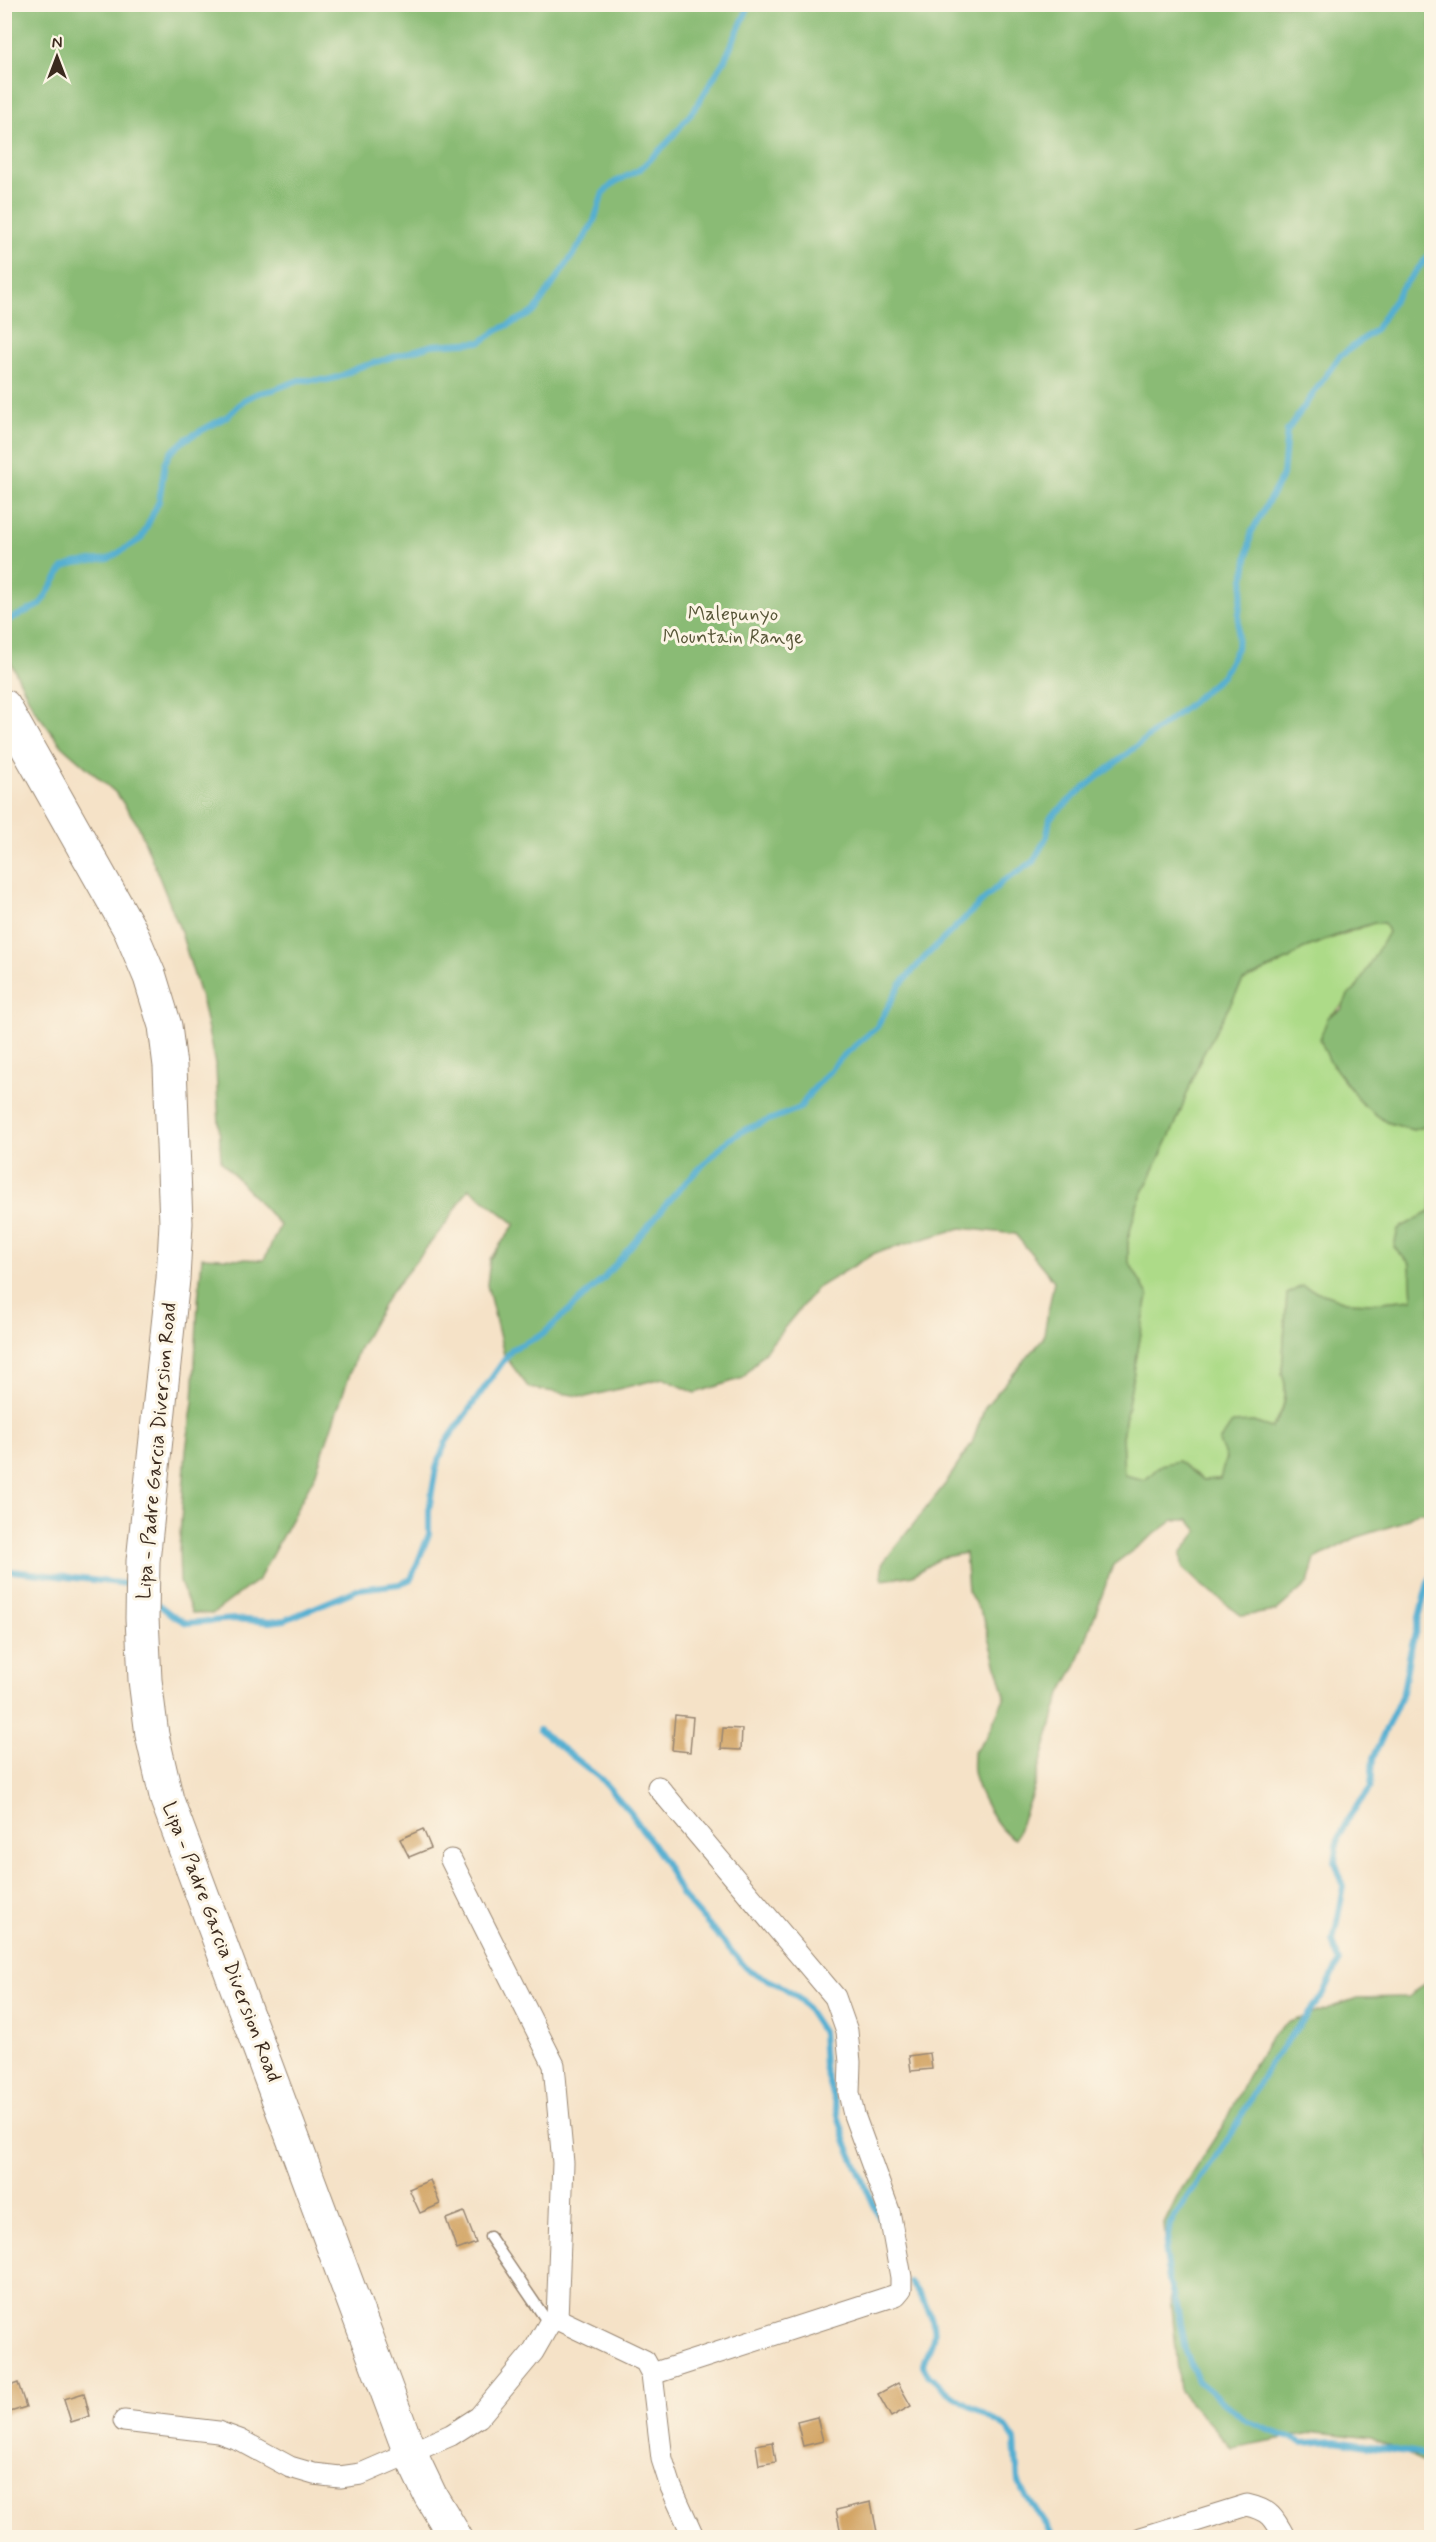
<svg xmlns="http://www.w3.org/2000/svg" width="1436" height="2542" font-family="Mynerve,sans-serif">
	<rect width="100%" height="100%" fill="#fcf5e5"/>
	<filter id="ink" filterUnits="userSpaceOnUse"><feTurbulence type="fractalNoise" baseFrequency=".0167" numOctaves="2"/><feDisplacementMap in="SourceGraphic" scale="12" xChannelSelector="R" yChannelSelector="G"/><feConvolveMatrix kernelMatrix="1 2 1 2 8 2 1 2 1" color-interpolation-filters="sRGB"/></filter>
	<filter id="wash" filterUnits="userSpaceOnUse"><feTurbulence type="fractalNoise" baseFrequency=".008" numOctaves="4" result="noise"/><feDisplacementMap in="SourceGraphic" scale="24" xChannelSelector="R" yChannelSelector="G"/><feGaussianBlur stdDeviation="1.35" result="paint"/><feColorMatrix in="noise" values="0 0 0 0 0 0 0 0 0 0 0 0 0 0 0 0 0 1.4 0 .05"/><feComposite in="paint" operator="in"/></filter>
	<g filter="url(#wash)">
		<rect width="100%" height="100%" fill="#f5e2c7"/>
		<path fill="#addb88" stroke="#748253" stroke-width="1.5" d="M1374,923H1384L1388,932C1375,959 1352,1002 1328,1017L1343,1080L1362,1104L1386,1122L1413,1130L1431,1125V1211L1398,1229L1410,1264L1412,1299L1373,1303L1345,1302L1302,1286L1287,1294L1282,1373C1289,1391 1284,1414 1271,1428L1253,1422L1226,1457L1221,1479L1203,1480L1178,1461L1161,1465L1145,1480L1124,1475L1122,1437L1148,1295L1128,1260V1239L1136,1207L1175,1125L1200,1060L1243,981L1289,959L1302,949Z"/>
		<g fill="#8abb74" stroke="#627249" stroke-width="1.5">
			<path d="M5,4L1431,5L1432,1022L1425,1034L1431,1052V1125L1413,1130L1386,1122L1362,1104L1329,1060L1320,1039L1328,1017L1341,1010L1348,995L1355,990L1388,932L1384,923H1374L1348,931L1302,949L1289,959L1243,981L1200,1060L1175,1125L1136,1207L1128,1239V1260L1148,1295L1122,1437L1124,1475L1145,1480L1161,1465L1178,1461L1203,1480L1220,1479L1226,1458L1219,1442L1232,1423L1253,1422L1271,1428C1285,1414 1289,1391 1282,1373L1287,1294L1302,1286L1345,1302L1373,1303L1412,1299L1410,1264L1394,1247L1398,1229L1431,1211V1512H1418L1398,1524L1357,1537L1315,1559L1308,1583L1276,1611L1242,1616L1200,1584L1182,1567L1181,1553L1198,1531L1189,1520H1174L1113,1565L1077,1664L1061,1693L1033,1790L1015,1839C997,1831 977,1792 973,1772C972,1766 973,1759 973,1753L986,1738L1005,1696L984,1619L968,1591L965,1553L940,1558L913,1575L882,1580V1564L946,1483L972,1443L985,1407L1043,1339L1054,1281L1015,1234L961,1228L875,1253L817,1288L743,1378L695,1393L663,1378L586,1397L529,1388L504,1355L487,1285L490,1259L515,1224L469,1188L447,1222L389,1295L358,1350L315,1475L259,1579L212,1614L192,1613L180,1582L179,1549L186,1450L193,1402L198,1302L202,1257L264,1260L280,1225L221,1161L216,1069L202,1002L180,929L138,825L117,794L62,746L34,709L5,651Z"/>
			<polygon points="1431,1976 1431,2465 1371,2438 1317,2432 1232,2448 1180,2391 1164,2224 1179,2193 1224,2124 1247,2076 1272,2036 1287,2023 1357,1998 1409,1997"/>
		</g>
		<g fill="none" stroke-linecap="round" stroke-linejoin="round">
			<g stroke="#54afd1" stroke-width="6">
				<polyline points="4,622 40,605 63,568 75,563 108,559 141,539 159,501 165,463 170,453 186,439 228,416 244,400 258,393 273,390 299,380 327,380 339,377 357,368 432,345 481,342 496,331 534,312 585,237 594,221 603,193 615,182 639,170 668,142 696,107 725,59 750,4"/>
				<polyline points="4,1570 128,1584 133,1588"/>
				<polyline points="1432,1576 1428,1582 1409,1657 1403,1692 1373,1758 1371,1787 1347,1820 1338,1838 1335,1862 1344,1887 1333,1941 1339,1962 1323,1995 1270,2063 1232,2133 1170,2224 1165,2254 1170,2285 1177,2306 1185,2350 1198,2381 1246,2421 1303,2443 1336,2441 1432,2456"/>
				<polyline points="154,1601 172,1615 187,1623 235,1619 269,1622 285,1620 359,1589 400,1584 411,1579 429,1534 429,1510 436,1468 446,1442 512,1349 542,1335 603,1279 681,1187 727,1141 746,1129 800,1108 810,1093 843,1056 877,1027 900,985 926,956 1002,882 1033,862 1047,836 1050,818 1080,791 1191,703 1222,676 1237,648 1239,613 1251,533 1283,475 1287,431 1339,357 1375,330 1401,289 1432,252"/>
				<polyline points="539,1730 601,1779 631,1813 664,1861 681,1894 749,1971 779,1985 801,2000 822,2032 824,2067 846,2142 881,2221"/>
				<path d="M910,2282C921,2297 937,2317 933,2338C931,2347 925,2355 923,2365L929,2376L948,2392L1007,2428L1015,2440L1018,2483L1055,2538"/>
			</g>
		</g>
		<g id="blocks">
			<g fill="#d2a362">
				<polygon points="675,1715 693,1717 690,1752 672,1750"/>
				<polygon points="723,1728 742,1729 741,1750 721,1749"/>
				<polygon points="423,1829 431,1848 409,1857 400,1839"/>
				<polygon points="930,2053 932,2069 911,2071 909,2056"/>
				<polygon points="430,2180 440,2204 420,2213 409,2189"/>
				<polygon points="464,2212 476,2243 457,2250 446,2219"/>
				<polygon points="18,2383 26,2407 4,2414 4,2388"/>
				<polygon points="898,2383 911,2406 891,2417 878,2394"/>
				<polygon points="84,2393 90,2416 71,2422 64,2399"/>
				<polygon points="817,2417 823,2441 803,2446 797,2422"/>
				<polygon points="773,2442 776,2462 759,2465 756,2445"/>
				<polygon points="871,2502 877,2532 842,2538 836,2510"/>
			</g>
		</g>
	</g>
	<g filter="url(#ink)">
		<use href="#blocks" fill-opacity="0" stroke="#988672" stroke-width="1.5"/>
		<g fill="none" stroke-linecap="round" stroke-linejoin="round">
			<g stroke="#988672" stroke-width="13">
				<polyline id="lane" points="490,2237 549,2324"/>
			</g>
			<g stroke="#988672" stroke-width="23">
				<g id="street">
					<polyline points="451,1860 554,2065 563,2163 557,2319 645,2361 652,2374 662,2459 671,2487 694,2538"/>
					<polyline points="652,2374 896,2295 901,2289 901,2277 889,2211 854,2115 849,2093 850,2062 847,2031 835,1997 658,1787"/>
					<polyline points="124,2421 218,2432 240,2440 290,2467 314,2474 340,2477 361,2474 451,2435 479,2417 533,2352 549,2324 557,2319"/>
					<path d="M1141,2538L1247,2505C1270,2510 1274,2517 1285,2538"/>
				</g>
			</g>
			<g stroke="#988672" stroke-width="35">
				<polyline id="primary" points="4,706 130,930 150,977 165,1026 170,1066 176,1223 173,1279 143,1561 142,1618 145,1680 152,1735 167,1800 410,2453 430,2495 456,2538"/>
			</g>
			<use href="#lane" stroke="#fff" stroke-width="10"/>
			<use href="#street" stroke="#fff" stroke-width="21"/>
			<use href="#primary" stroke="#fff" stroke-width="33"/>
		</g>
	</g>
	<g text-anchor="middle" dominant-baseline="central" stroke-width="6" stroke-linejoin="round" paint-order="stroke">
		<g font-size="20" fill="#585638" stroke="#fcf5e5">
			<text x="733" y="614">Malepunyo<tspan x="733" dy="23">Mountain Range</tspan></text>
		</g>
		<g font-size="20" fill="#3b2a1e" stroke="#fcf5e5">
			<text transform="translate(157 1451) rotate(-85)">Lipa - Padre Garcia Diversion Road</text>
			<text transform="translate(221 1942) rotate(69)">Lipa - Padre Garcia Diversion Road</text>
		</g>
	</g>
	<rect width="1436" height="2542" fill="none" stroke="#fcf5e5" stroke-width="24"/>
	<g transform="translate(57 57)" stroke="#fcf5e5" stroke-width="4.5" paint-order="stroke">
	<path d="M0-4.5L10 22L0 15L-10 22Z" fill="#3b2a1e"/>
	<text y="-9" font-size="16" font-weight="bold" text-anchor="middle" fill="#3b2a1e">N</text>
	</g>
</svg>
